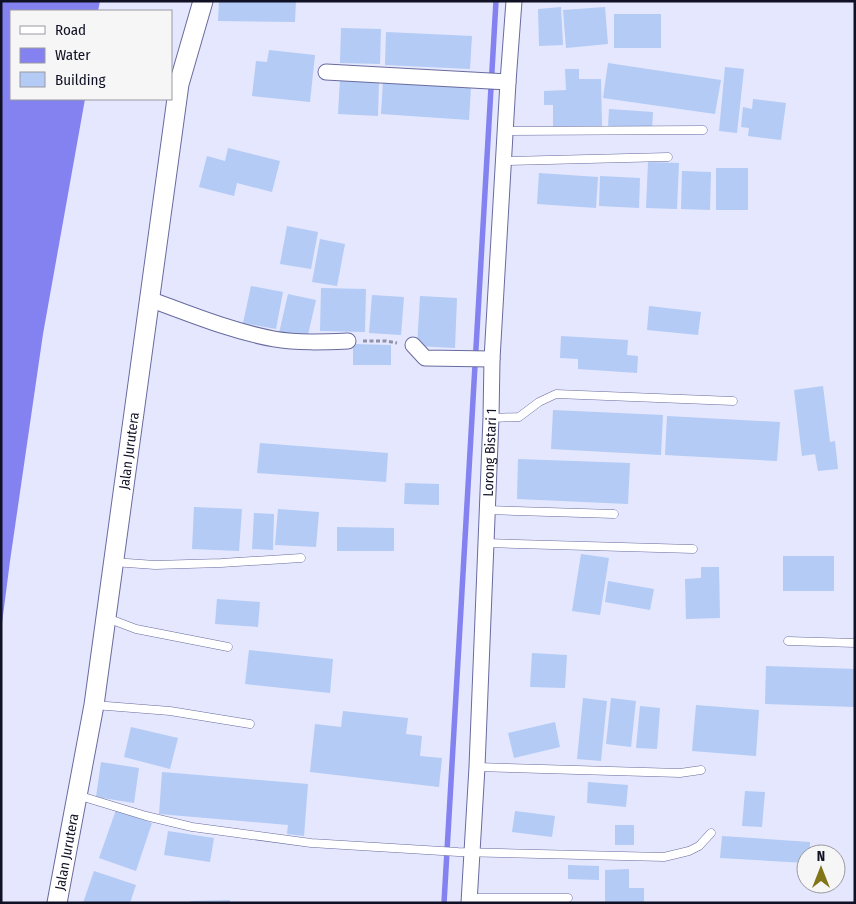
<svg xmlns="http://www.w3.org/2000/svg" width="856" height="904" font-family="'Fira Sans Condensed',sans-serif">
	<rect width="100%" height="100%" fill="#e4e7fe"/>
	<polygon fill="#8382f0" points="1,1 100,1 98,11 11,11 11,99 85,99 43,334 10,561 1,631"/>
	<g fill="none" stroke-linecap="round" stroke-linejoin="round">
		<polyline stroke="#8382f0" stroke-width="5.5" points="444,903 496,1"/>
	</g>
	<g fill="#b3cbf5">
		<polygon points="219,1 296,1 295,22 218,21"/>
		<polygon points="561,7 563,45 539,46 538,9"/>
		<polygon points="605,7 608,44 566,48 563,10"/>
		<rect x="614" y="14" width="47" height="34"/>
		<polygon points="341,28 381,29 380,64 340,63"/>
		<polygon points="386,32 472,36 470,69 385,65"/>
		<polygon points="269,50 315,55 310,102 252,96 256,61 267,62"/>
		<polygon points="608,63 721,80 715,114 603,98"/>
		<polygon points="725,67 744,69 737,133 719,131"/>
		<polygon points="565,69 579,69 579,79 601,79 602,126 553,127 553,105 544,105 544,91 566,90"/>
		<polygon points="340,79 379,81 378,116 338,114"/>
		<polygon points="383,81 471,87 469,120 381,114"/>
		<polygon points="753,99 786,103 781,140 748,136 749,128 741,127 743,107 752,109"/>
		<polygon points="609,109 653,112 652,129 608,127"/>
		<polygon points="228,148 280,161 272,192 237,183 234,196 199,187 207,156 225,161"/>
		<polygon points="648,162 679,163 677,209 646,208"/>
		<rect x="716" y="168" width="32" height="42"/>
		<polygon points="682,171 711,172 710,210 681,209"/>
		<polygon points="539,173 598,177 596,208 537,204"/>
		<polygon points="600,176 640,178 639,208 599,206"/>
		<polygon points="287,226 318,232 311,269 280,264"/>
		<polygon points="320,239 345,244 337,286 312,282"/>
		<polygon points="251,286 283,292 276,329 243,323"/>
		<polygon points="321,288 366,289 365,332 320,331"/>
		<polygon points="288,294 316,300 307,339 279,333"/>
		<polygon points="372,295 404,297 401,335 369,333"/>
		<polygon points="420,296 457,298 455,348 417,346"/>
		<polygon points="649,306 701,312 698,335 647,330"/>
		<polygon points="561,336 628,340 627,355 638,356 637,373 578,369 578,359 560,358"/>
		<polygon points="353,344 391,345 391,365 353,365"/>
		<polygon points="823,386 830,442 835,441 838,469 818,471 815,454 802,456 794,390"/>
		<polygon points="553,410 663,415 661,455 551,449"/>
		<polygon points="667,416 780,422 777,461 665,455"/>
		<polygon points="260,443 388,453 386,482 257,473"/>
		<polygon points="518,459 630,463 628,504 517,499"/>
		<polygon points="405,483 439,484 439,505 404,504"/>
		<polygon points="194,507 242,509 239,551 192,549"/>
		<polygon points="278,509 319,512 316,547 275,545"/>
		<polygon points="254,513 274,514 273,550 252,549"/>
		<polygon points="337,527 394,528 394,551 337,551"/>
		<polygon points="581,554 609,558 600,615 572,611"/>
		<rect x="783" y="556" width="51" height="35"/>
		<polygon points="701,567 719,567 720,618 686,619 685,579 701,578"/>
		<polygon points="608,581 654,589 650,610 605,602"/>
		<polygon points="217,599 260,602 258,627 215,624"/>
		<polygon points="249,650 333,659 330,693 245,684"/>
		<polygon points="532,653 567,655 565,688 530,687"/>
		<polygon points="766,666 855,669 855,707 765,704"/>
		<polygon points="583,698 607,701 601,761 577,759"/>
		<polygon points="611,698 636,701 631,747 606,744"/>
		<polygon points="696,705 759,710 756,756 692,751"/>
		<polygon points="640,706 660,708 657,749 636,748"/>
		<polygon points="343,711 408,718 406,734 422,736 420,756 442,758 439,787 310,772 315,724 341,727"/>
		<polygon points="555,722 560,747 514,758 508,733"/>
		<polygon points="131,727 178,738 170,769 124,757"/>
		<polygon points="101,762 139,768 134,803 96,797"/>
		<polygon points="162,772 308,784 304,836 287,834 288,825 159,814"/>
		<polygon points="588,782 628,785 626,807 587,803"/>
		<polygon points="745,791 765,792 762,827 742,826"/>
		<polygon points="116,810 152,823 136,871 99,858"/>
		<polygon points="515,811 555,816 552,837 512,832"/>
		<rect x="615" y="825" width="19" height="20"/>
		<polygon points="168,831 214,838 210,862 164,855"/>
		<polygon points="722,836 810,842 810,854 806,854 806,863 720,858"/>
		<polygon points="568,865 599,866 599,880 568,879"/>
		<polygon points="629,869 629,888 644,888 644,903 605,903 605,870"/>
		<polygon points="94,871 136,885 130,903 83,903"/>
		<polygon points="230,900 230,903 191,903 190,901"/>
	</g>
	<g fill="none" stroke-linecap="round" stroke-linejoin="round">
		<g stroke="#696b9e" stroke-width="9">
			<g id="service">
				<polyline points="505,131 703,130"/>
				<polyline points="504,161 668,157"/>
				<polyline points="491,418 519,417 539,402 556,394 733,401"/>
				<polyline points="487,510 614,514"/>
				<polyline points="486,543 693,549"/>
				<polyline points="113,562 155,565 221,563 301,558"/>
				<polyline points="107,618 136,629 228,647"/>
				<polyline points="788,641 855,643"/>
				<polyline points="94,705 170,711 250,724"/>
				<polyline points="477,767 680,773 701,770"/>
				<polyline points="77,795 146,816 192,827 311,843 458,852 664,857 689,851 699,846 711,833"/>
				<polyline points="469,898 568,898"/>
			</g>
		</g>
		<g stroke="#696b9e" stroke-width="17">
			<g id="minor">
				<polyline points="326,72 508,82"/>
				<path d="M149,299C190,314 231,331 274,339C298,343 323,342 348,341"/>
				<polyline points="413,345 425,358 492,359"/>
				<path id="s1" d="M469,903L477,767L491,418L492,359L508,82L514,1"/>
			</g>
		</g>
		<g stroke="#696b9e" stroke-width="21">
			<g id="tertiary">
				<path id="s2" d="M57,903L94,705L179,84L203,1"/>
			</g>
		</g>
		<polyline stroke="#9093a8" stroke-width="3" stroke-dasharray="4 2.5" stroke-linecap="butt" points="363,341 386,341 397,343"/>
		<use href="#service" stroke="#fff" stroke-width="8"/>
		<use href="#minor" stroke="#fff" stroke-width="15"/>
		<use href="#tertiary" stroke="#fff" stroke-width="19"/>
	</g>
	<g text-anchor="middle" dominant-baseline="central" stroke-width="4.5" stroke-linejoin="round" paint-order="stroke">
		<g font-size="14" fill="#101124" stroke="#f6f6f6">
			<text stroke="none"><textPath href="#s2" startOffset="458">Jalan Jurutera</textPath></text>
			<text stroke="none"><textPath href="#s1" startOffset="451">Lorong Bistari 1</textPath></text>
			<text stroke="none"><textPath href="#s2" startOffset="52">Jalan Jurutera</textPath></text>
		</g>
	</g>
	<rect width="856" height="904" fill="none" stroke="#101124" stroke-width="5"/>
	<rect x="10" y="10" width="162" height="90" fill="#f6f6f6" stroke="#9a9aa2"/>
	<rect x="20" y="26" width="25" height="8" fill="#ffffff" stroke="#9a9aa2"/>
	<text x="55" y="35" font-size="15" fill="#101124">Road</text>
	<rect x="20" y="48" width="25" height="15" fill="#8382f0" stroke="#9a9aa2"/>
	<text x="55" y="60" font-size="15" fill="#101124">Water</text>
	<rect x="20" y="72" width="25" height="15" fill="#b3cbf5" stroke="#9a9aa2"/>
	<text x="55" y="85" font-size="15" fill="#101124">Building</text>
	<g transform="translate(821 869)"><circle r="24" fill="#f6f6f6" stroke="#9a9aa2"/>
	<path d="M0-4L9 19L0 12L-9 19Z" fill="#817517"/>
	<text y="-8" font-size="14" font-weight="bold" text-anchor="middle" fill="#101124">N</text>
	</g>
</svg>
